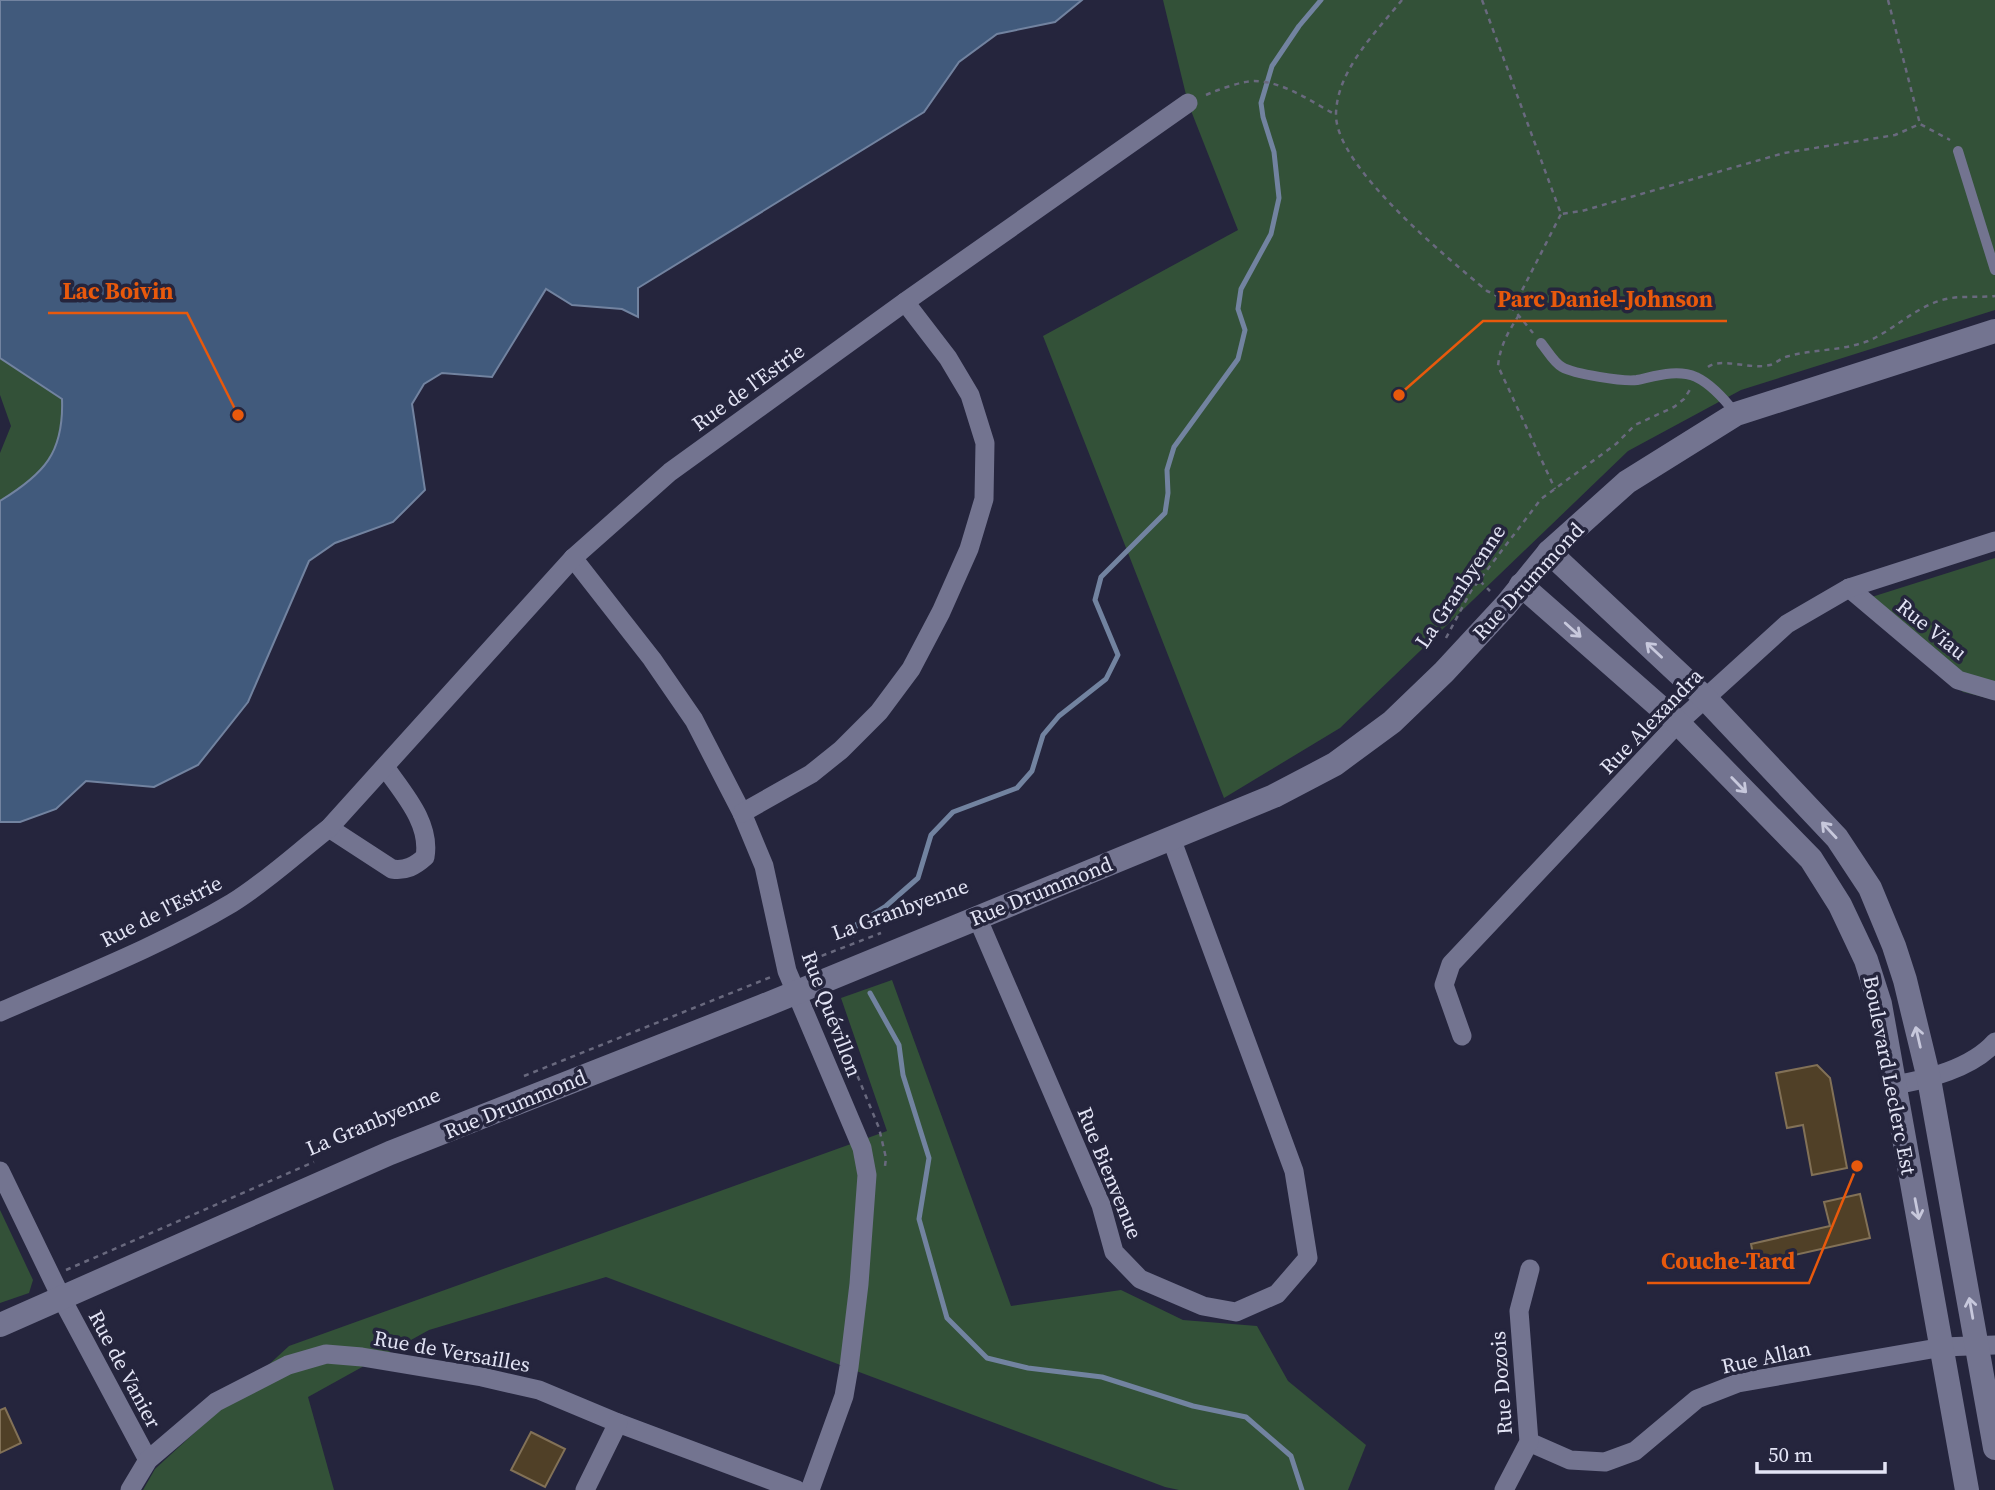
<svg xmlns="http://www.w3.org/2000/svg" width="1995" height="1490" font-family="'Source Serif 4',serif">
	<rect width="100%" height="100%" fill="#25253d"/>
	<g fill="#335138">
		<polygon points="1163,0 1995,0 1995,310 1741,390 1628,451 1340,728 1224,798 1043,336 1238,230 1188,103"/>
		<path d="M0,358L63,399C63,408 65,419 63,427C55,464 30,482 0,501V453L11,426L0,395Z"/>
		<polygon points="1995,558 1995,700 1963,692 1913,654 1859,601"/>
		<polygon points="892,980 1011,1306 1121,1290 1183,1320 1257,1326 1288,1381 1366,1445 1348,1490 1179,1490 1165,1487 606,1277 429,1330 308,1397 334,1490 143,1490 155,1469 289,1346 887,1131 841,998"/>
		<polygon points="0,1210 33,1280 29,1293 0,1303"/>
	</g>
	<path fill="#415a7c" stroke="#7283a0" stroke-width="2" d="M0,0H1082L1055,22L997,34L959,62L924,112L638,288V317L622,309L572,305L546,289L492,377L442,373L424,384L412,404L425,490L393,522L335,543L309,561L248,702L198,765L154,787L86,781L56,809L20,822H0V501C44,474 64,453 62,399L0,358Z"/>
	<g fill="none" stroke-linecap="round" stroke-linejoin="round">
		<g stroke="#7283a0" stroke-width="5">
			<polyline points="853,935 857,924 886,906 918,878 931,835 953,812 1017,788 1032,771 1043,735 1059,716 1106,679 1118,655 1095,600 1101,577 1165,513 1168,493 1167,470 1174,447 1238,359 1245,330 1238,309 1241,289 1271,234 1279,198 1274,152 1263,117 1261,103 1272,66 1299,26 1321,0"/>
			<polyline points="870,993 899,1045 903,1075 929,1158 919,1219 947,1318 987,1358 1028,1368 1102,1377 1193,1406 1246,1417 1291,1456 1302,1490"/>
		</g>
	</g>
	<g fill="#504027" stroke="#827157" stroke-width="2">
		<polygon points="1817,1065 1830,1078 1847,1168 1812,1175 1803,1125 1787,1128 1776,1073"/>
		<polygon points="1860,1194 1870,1238 1755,1264 1751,1244 1830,1226 1824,1202"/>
		<polygon points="5,1408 21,1443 0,1453 0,1410"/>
		<polygon points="531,1432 565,1449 545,1487 511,1470"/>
	</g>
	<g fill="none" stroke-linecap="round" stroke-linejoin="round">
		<g stroke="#69697e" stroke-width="2.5" stroke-dasharray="5 5" stroke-linecap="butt">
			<path d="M1402,0C1376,32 1337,70 1336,114C1335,167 1448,258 1487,291C1508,300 1519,316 1533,333"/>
			<polyline points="1482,0 1561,214 1582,211 1784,153 1895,135 1920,124 1950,140"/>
			<polyline points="1888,0 1920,124"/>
			<path d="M1206,95C1217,90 1242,81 1254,81C1283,81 1312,102 1336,115"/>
			<polyline points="1513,308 1561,214"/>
			<path d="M1519,315C1508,332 1500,346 1498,366L1555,489"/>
			<path d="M1708,367C1721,357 1751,370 1770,365C1777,363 1782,357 1789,356C1815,349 1842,351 1868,341C1894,330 1914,308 1942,300C1959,295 1978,298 1995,296"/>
			<polyline points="1480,581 1490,591"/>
			<polyline points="1446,638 1471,591 1541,499 1616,444 1635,425 1674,407 1684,399 1691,388"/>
			<polyline points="803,963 881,933"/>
			<polyline points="827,1002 879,1128 886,1158 885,1166"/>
			<polyline points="524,1076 771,977"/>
			<polyline points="66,1270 314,1162"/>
		</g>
		<g stroke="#737490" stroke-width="10">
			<polyline points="1958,151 1995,270"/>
			<path d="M1541,343C1547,350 1554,363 1562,367C1574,374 1624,382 1637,380C1656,376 1677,369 1696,377C1711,384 1726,401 1736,414"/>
		</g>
		<g stroke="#737490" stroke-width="19">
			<polyline points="573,558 652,659 694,720 742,813 764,866 787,971 862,1148 867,1175 859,1284 849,1367 844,1396 810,1490"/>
			<polyline points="1849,588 1958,680 1995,691"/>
			<polyline points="742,813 811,774 841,750 879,712 911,669 941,612 969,549 984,499 985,443 970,395 948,358 905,302"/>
			<path d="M329,828L392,869C406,871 415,866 425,857C431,823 403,793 385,767"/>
			<polyline points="977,917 1101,1205 1114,1252 1140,1279 1203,1306 1236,1312 1277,1294 1308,1258 1294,1171 1171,838"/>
			<path d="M0,1012C77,978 160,946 232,903C266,882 297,853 329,828L573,558L670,472L905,302L1188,103"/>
			<polyline points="1462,1036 1444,985 1451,964 1678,723 1787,624 1849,588 1995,541"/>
			<path d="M1893,1085C1927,1080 1972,1068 1995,1042"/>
			<polyline points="0,1171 62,1299 148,1460"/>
			<polyline points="1529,1442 1570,1460 1605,1462 1635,1451 1697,1399 1738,1383 1943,1347 1995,1345"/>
			<polyline points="130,1490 148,1460 216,1402 288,1365 326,1354 362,1357 482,1377 539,1390 618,1423 797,1490"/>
			<polyline points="585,1490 618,1423"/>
			<polyline points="1504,1490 1529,1442 1519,1311 1530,1269"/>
		</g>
		<g stroke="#737490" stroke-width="24">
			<polyline points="1549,552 1704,697 1837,838 1870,888 1894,946 1905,980 1929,1079 1995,1448"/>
			<polyline points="1521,585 1678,723 1811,859 1840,905 1866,960 1880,1004 1967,1490"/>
			<polyline points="0,1325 390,1153 763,1006 1274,796 1335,764 1392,722 1444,672 1506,605 1549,552 1627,482 1736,414 1995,331"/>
		</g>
	</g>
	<defs><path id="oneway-shaft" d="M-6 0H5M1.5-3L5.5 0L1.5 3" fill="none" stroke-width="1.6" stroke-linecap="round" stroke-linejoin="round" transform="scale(1.75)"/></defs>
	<g stroke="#c7c8dc">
		<use href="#oneway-shaft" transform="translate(1573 630) rotate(42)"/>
		<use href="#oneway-shaft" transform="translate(1654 650) rotate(-137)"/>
		<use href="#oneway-shaft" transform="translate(1739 785) rotate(46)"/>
		<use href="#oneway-shaft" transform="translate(1829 830) rotate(-133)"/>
		<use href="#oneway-shaft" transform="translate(1918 1037) rotate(-103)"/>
		<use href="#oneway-shaft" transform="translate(1917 1209) rotate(79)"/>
		<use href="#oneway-shaft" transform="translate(1971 1308) rotate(-100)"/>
	</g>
	<g text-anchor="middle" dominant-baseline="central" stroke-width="7" stroke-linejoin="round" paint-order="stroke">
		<g font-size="21" fill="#e3e4f5" stroke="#25253d">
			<text transform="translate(748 387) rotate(-36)">Rue de l'Estrie</text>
			<text transform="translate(1528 581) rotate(-47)">Rue Drummond</text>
			<text transform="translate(1460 586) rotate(-56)">La Granbyenne</text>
			<text transform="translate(1932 629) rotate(39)">Rue Viau</text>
			<text transform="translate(1651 721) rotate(-46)">Rue Alexandra</text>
			<text transform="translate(1041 891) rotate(-22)">Rue Drummond</text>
			<text transform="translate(900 909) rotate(-20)">La Granbyenne</text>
			<text transform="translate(161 911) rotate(-27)">Rue de l'Estrie</text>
			<text transform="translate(832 1014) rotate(69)">Rue Quévillon</text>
			<text transform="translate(1890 1075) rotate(79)">Boulevard Leclerc Est</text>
			<text transform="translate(515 1104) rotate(-22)">Rue Drummond</text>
			<text transform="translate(373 1121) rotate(-23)">La Granbyenne</text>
			<text transform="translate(1110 1173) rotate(68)">Rue Bienvenue</text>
			<text transform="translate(452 1351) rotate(10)">Rue de Versailles</text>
			<text transform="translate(1766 1357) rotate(-12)">Rue Allan</text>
			<text transform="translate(125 1369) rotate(62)">Rue de Vanier</text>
			<text transform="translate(1501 1383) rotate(-94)">Rue Dozois</text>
		</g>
	</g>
	<path fill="none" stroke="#e8590c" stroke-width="2.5" d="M238 415L187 313H48M1399 395L1483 321H1727M1857 1166L1809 1283H1647"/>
	<g fill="#e8590c" stroke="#25253d" stroke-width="2.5">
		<circle cx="238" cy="415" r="7"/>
		<circle cx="1399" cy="395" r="7"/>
		<circle cx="1857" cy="1166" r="7"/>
	</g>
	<g font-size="23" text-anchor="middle" font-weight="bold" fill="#e8590c" stroke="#25253d" stroke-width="7" stroke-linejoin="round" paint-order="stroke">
		<text x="118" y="299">Lac Boivin</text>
		<text x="1605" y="307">Parc Daniel-Johnson</text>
		<text x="1728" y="1269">Couche-Tard</text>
	</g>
	<path d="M1757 1462v10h128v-10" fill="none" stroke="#e3e4f5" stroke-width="3.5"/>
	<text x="1768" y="1462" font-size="21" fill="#e3e4f5" stroke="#25253d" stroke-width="5" paint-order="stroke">50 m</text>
</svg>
